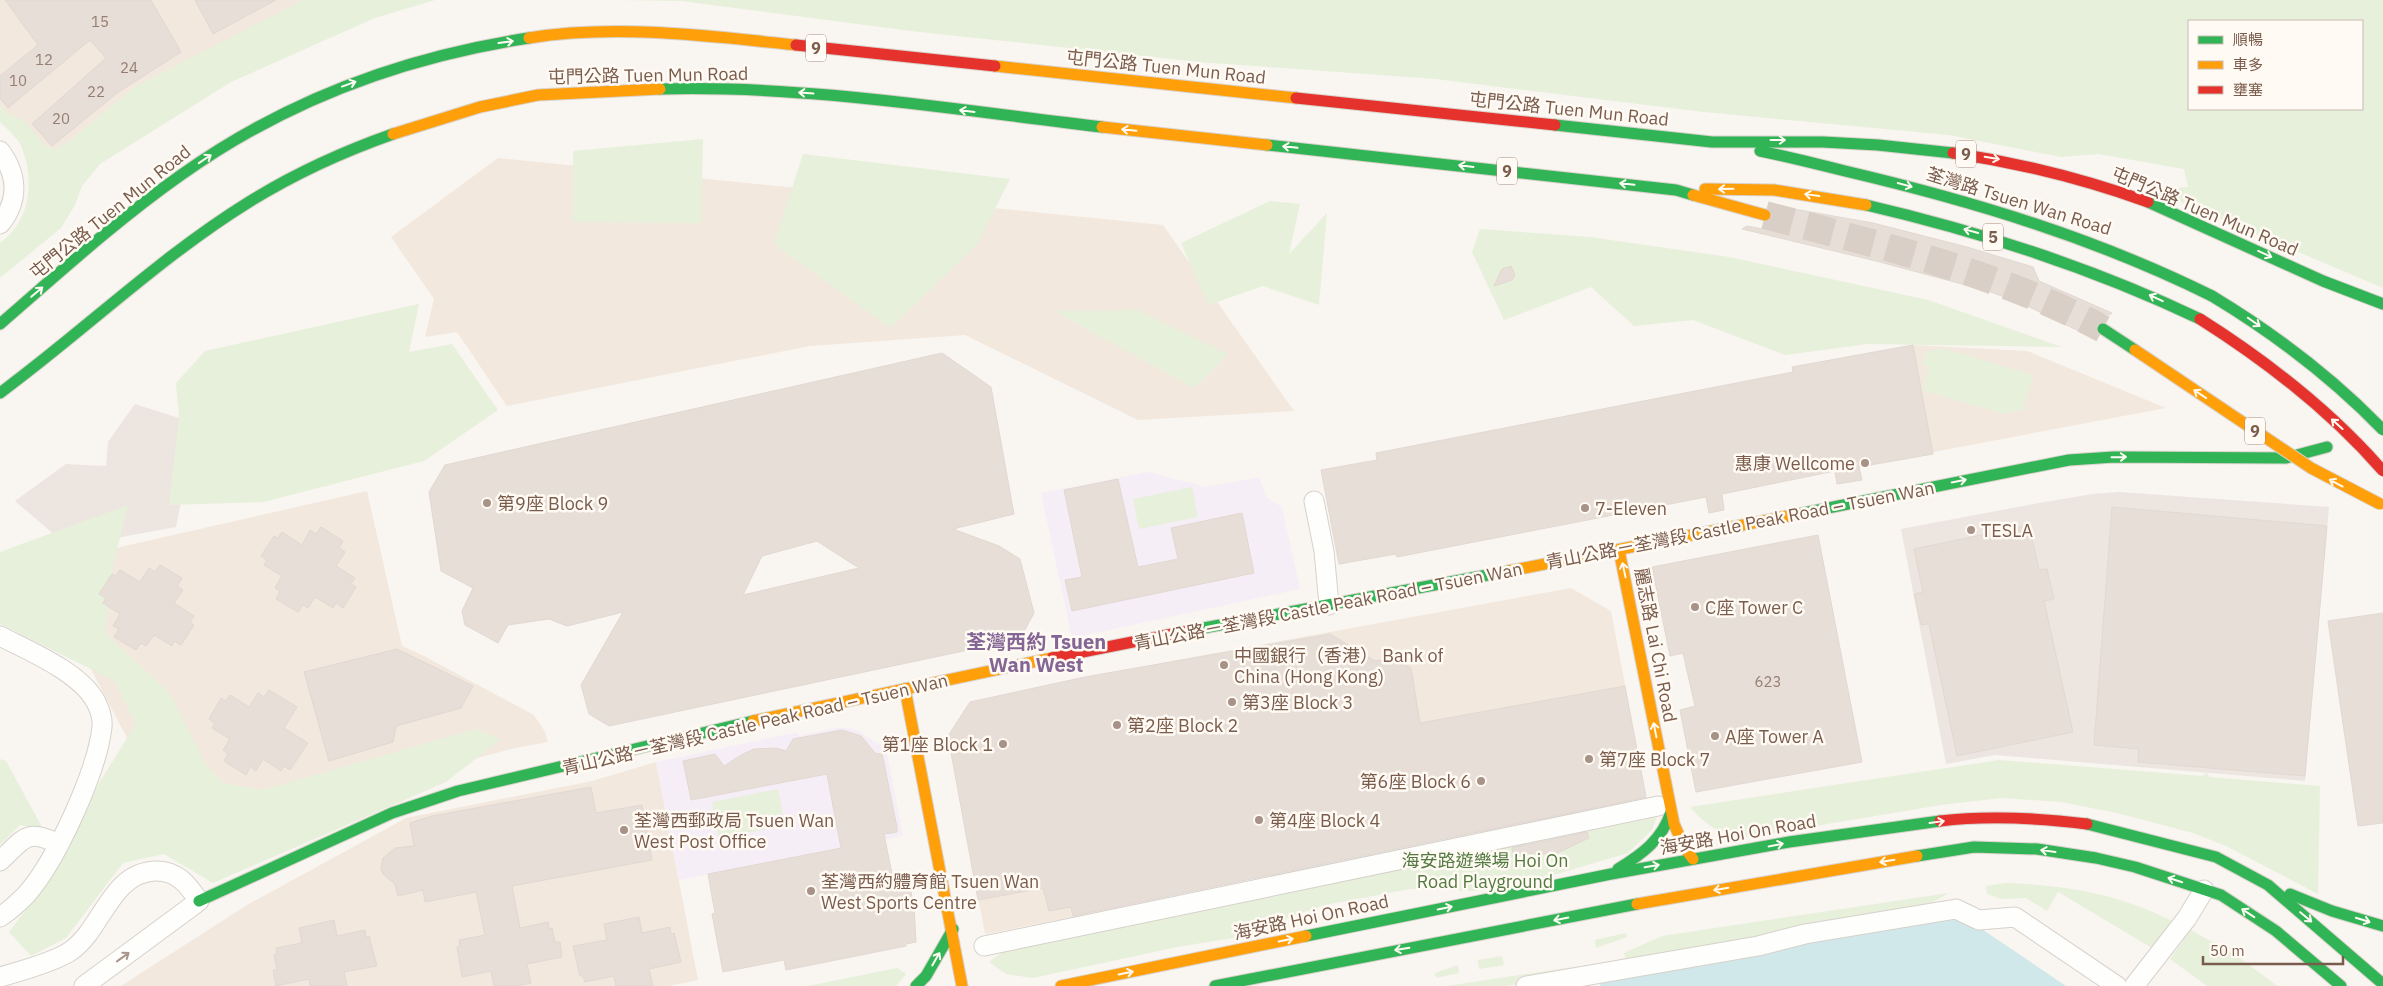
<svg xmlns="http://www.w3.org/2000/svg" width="2383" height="986" font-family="'IBM Plex Sans','Noto Sans TC',sans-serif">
	<rect width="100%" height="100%" fill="#f9f5f0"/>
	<g fill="#f2e8de">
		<polygon points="0,0 330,0 44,163 0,117"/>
		<polygon points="498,158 1163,225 1294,411 1138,420 965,335 810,346 507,406 457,332 425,337 434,299 391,237"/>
		<polygon points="1913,345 2027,351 2166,408 1812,475 1792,367"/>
		<polygon points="367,491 402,646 424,656 534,715 545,732 548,742 515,748 451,765 248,844 157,795 84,656 85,555"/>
		<polygon points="1571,588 1611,611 1647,801 1583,814 1589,838 1513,853 1508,828 1438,839 1073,917 985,934 948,736 970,702 1085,677"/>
		<polygon points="656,762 698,980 669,986 121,986 247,905 406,818 592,781"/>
	</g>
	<g fill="#ede5e0">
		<polygon points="135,404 214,429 188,466 176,527 111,539 76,553 15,501 66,464 106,466 108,442"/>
		<polygon points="2119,492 2329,507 2305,781 1995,755 1946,764 1901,529 2039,503 2093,494"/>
	</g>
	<g fill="#f6eef6">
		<polygon points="1148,472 1206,487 1259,477 1266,497 1282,507 1300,589 1072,638 1041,493"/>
		<polygon points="840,727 857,730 886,749 903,836 679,880 656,762 798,732 799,736"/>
	</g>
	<g fill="#e7f0db" fill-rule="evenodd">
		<path d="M303,0H435L375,18L231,82L100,164L82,186L75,205L61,228L0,278V243C30,221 35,182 22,148C19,139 7,129 0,122V104L8,114L23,120L46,146L54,149L67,143L133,88Z"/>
		<path d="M618,0H2383V288L2150,189L2188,187L2184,169L2098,154L2061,157L1949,135L1704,112L1435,79L1199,62L911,31L681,1ZM2189,21H2362V109H2189Z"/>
		<polygon points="703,139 701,223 573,222 573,151"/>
		<polygon points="803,154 1010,179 977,245 890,328 774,244"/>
		<polygon points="1270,201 1300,204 1289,254 1327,213 1319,305 1263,286 1208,305 1181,243"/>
		<polygon points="1480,229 1590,237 1729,257 1928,300 2062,347 1868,344 1785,355 1693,320 1634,326 1591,287 1504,320 1472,252"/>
		<polygon points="419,304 409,352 452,344 498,410 424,461 263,502 169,505 179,417 176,383 205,351"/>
		<polygon points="1137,310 1228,354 1194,388 1054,311"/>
		<polygon points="1942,348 2033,375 2023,410 2004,414 1922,390 1929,367 1922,364 1926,352"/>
		<polygon points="1192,487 1198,517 1139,529 1133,499"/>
		<polygon points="128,505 113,566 105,633 170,694 208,768 224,783 263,790 475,729 501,739 446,782 213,883 164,854 123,863 66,938 31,956 9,932 60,864 99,783 136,724 115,681 0,624 0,552"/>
		<polygon points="0,759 6,761 43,829 20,825 0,845"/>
		<path d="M1999,760L2202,776L2207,773L2210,777L2320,786L2318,894L2226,846L2193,833L2117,813L2061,802L2002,798L1941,805L1750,837C1723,836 1707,827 1690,807Z"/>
		<polygon points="778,789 785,825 719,839 712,802"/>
		<polygon points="1657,817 1652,830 1628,853 1554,875 1477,891 1410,889 1325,905 1287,918 1277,931 1177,947 1033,978 1006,974 989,962 1005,950"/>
		<path d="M2006,883C2065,885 2120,894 2172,921L2152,948L2058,892L2047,911L2026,898L2001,899L1987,894L1986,886Z"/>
		<polygon points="1949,893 1926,906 1627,963 1624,953 1662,936"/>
		<polygon points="2191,930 2237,956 2277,986 2207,986 2170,959"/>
		<polygon points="1626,933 1627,937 1596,948 1595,940"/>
		<polygon points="1502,956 1504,965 1479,969 1478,960"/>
		<polygon points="1458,965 1459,973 1436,978 1435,973"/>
		<polygon points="1573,967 1574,974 1506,986 1447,986"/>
		<polygon points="897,968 906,974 896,986 808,986"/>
	</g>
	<polygon fill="#d0e8ea" points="1958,913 2066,986 1600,986 1602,980"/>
	<g fill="#e6ded7" stroke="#e2d8d2" fill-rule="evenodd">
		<polygon points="5,0 151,0 181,52 117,93 52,146 32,124 106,58 90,40 8,108 0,98 0,76 38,45"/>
		<polygon points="195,0 276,0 213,34"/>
		<polygon points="1777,206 1873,223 1967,247 2033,267 2039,281 2112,313 2110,315 2103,313 2096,315 2090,320 2087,328 2089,336 2021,303 1988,291 1876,261 1742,229 1747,226 1768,230 1776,226 1780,219"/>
		<polygon points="1511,266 1515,275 1512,280 1494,286 1502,269"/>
		<polygon points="1913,345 1933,454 1859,467 1862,480 1837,484 1835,471 1722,494 1724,510 1709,513 1706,497 1397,557 1396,554 1339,564 1321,470 1377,460 1376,453 1793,372 1792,367"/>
		<path d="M942,353L991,387L1014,514L953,529L999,546L1020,559L1034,613L1020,639L609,726L589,714L581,685L623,612L567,626L549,619L508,625L498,643L465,625L462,611L473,588L441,571L429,492L445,465ZM817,541L859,568L743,595L762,556Z"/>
		<polygon points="1118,479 1138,567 1178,559 1171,528 1242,513 1254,573 1072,611 1065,580 1082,577 1064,490"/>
		<polygon points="2112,507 2327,526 2305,776 2138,762 2139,749 2094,745"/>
		<polygon points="2029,525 2039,570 2047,569 2054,599 2044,601 2073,732 1957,756 1929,624 1921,625 1914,594 1923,592 1914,549"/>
		<polygon points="321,527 343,541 339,548 345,552 336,566 355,578 351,584 356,587 343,608 336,603 333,608 315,597 308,608 303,605 298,612 276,599 280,591 275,588 282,576 264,565 267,560 261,556 274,536 278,538 282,532 302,545 310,530 316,534"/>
		<polygon points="1818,535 1862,762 1696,792 1680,710 1695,706 1683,653 1670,656 1652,567"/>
		<polygon points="160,565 182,578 177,586 183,590 174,603 194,616 190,622 194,625 181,645 174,641 172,646 154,635 146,646 141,643 136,650 114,637 119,629 113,626 120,614 103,603 106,598 99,594 112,574 116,576 120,570 140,582 149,568 155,572"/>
		<polygon points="2383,613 2383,823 2358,826 2328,621"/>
		<polygon points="1330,634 1375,661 1394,658 1411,668 1420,723 1625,686 1646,797 1073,916 1071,907 1049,911 1043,888 978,900 948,736 970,702 1085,677"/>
		<polygon points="397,649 473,686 461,708 396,726 393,742 329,761 304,672"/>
		<polygon points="269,690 297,707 284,728 308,743 290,770 284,766 281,771 263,759 256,771 250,767 246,775 224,761 228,754 223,750 230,739 212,728 215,723 209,719 221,698 226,701 230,695 249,707 258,693 264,697"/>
		<polygon points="842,730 861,736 876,754 882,753 897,827 897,832 884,834 892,874 907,871 914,908 916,942 906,944 906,946 786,970 784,960 723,972 712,914 715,913 708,874 841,848 834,812 827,774 691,800 683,761 715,754 724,766 741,755 754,749 776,748 786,751 793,739"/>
		<polygon points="591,787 596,813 642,805 652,860 512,886 520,928 548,922 549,929 552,928 555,942 560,942 562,957 527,964 531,983 517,986 494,986 491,971 462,977 457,947 460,946 459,940 485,935 476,892 425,902 423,890 398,896 395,884 383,874 381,869 383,858 395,848 414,846 410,823 432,816"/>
		<polygon points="1587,832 1589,838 1555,854 1513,853 1512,848"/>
		<polygon points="639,917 642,933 670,927 671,934 674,933 681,962 649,969 653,986 616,986 614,976 585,982 583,976 580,976 573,946 607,940 604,924"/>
		<polygon points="334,920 337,936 365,930 366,937 369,936 377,966 344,972 347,986 310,986 309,979 276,986 273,970 277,970 274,955 277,954 276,948 302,943 299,928"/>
	</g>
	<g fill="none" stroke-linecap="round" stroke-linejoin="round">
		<path stroke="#d9cfc7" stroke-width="28" stroke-dasharray="28 14" stroke-linecap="butt" d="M1765,215C1883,246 1994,271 2103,329"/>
		<g stroke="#d7d1cb" stroke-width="21">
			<g id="street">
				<path d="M0,151C18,175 19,201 0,224"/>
				<polyline points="1314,501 1324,551 1329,605"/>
				<path d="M0,636C29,651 80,672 96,702C100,710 103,718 102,727C97,772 56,861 26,895C18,903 9,911 0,917"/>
				<path d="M0,861C23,840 26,827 58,844"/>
				<polyline points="984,946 1658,806"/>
				<path d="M0,977C18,972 58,961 72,950C103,927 111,873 155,871C177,870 188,885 199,901L84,986"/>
				<polyline points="1526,986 1758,946 1805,934 1956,909 1979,920 2015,917 2117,986"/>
				<polyline points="2134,986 2187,918 2204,890"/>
			</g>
		</g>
		<g stroke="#d9d2cb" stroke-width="13">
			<g id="fast">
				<path d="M660,89C808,85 956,110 1102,127"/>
				<polyline points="1555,125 1712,142 1823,142 1878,145 1953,153"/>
				<polyline points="1267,145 1676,190 1693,195"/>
				<path d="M1760,151C1789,157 1817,164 1845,171C1973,201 2095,238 2212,296"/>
				<polyline points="2148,202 2323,281 2383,304"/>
				<path d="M1866,205C1982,232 2093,268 2200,319"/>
				<path d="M0,324C59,273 117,220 181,175C285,101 403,57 529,38"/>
				<polyline points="2103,329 2135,350"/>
				<path d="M0,393C84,331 160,257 249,202C294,174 342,152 393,134"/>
				<polyline points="1788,516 2069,460 2114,457 2286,458 2327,447"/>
				<polyline points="1193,630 1509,571"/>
				<polyline points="2087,824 2216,857 2268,885 2383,984"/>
				<polyline points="1917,856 1974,847 2037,849 2096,858 2135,867 2221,895 2276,931 2341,986"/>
				<path d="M1618,869C1642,854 1662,840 1671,812"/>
				<polyline points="2290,894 2332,911 2383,926"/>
				<polyline points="199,901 392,813 458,791 753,721"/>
				<polyline points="1306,936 1611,874 1789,842 1940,821"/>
				<polyline points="916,986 926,976 953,929"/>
				<polyline points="1215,986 1637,904"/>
			</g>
		</g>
		<g stroke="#d9d2cb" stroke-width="13">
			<g id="slow">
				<path d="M529,38C616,24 709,36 796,45"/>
				<polyline points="995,66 1296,98"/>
				<polyline points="1102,127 1267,145"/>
				<polyline points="393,134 480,107 538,95 660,89"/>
				<polyline points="1705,189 1774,190 1866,205"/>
				<polyline points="1693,195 1765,215"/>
				<polyline points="1619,550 1674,824 1684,847 1693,859"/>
				<polyline points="1509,571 1788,516"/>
				<polyline points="905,689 962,986"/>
				<polyline points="753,721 1052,658"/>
				<polyline points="1637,904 1917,856"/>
				<polyline points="1061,986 1306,936"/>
			</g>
		</g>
		<g stroke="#d9d2cb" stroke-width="13">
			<g id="jam">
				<polyline points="796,45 995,66"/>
				<polyline points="1296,98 1555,125"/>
				<path d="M1953,153C2020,163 2084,179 2148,202"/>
				<polyline points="1052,658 1193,630"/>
				<path d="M1940,821C1989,815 2038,818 2087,824"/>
			</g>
		</g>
		<use href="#street" stroke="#fefefd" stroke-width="19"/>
		<use href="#fast" stroke="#30b455" stroke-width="11"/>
		<use href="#slow" stroke="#ff9f0a" stroke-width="11"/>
		<use href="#jam" stroke="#e5322d" stroke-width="11"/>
		<g stroke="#dad1cc" stroke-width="13" stroke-linecap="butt">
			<path id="fast-bridge" d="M2212,296C2275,334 2332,377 2383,430"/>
		</g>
		<g stroke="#dad1cc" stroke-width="13" stroke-linecap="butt">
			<polyline id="slow-bridge" points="2135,350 2311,468 2380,504"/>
		</g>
		<g stroke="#dad1cc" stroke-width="13" stroke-linecap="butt">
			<path id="jam-bridge" d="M2200,319C2268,362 2330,410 2383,471"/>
		</g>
		<use href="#fast-bridge" stroke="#30b455" stroke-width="11"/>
		<use href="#slow-bridge" stroke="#ff9f0a" stroke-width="11"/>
		<use href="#jam-bridge" stroke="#e5322d" stroke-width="11"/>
	</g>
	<defs><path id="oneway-shaft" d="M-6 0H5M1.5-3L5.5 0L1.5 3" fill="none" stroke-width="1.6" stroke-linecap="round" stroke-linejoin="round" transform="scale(1.25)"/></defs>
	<g stroke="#fffaf3">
		<use href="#oneway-shaft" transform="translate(506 42) rotate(-8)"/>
		<use href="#oneway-shaft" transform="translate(349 84) rotate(-20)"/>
		<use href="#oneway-shaft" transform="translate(806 93) rotate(-176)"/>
		<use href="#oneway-shaft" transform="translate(967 111) rotate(-173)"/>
		<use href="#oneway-shaft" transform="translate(1129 130) rotate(-174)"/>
		<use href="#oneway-shaft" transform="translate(1778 140)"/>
		<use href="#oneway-shaft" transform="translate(1290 147) rotate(-174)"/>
		<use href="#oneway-shaft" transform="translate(1992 158) rotate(10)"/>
		<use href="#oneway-shaft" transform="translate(205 159) rotate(-34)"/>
		<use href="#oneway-shaft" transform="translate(1466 166) rotate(-173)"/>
		<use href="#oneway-shaft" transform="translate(1627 184) rotate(-174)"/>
		<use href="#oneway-shaft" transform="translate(1905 185) rotate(15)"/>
		<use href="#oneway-shaft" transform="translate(1726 189) rotate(179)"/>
		<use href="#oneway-shaft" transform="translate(1812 195) rotate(-172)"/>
		<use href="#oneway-shaft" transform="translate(1971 231) rotate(-165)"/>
		<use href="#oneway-shaft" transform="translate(2265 254) rotate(25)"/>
		<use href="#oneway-shaft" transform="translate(37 292) rotate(-40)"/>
		<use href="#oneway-shaft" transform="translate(2156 298) rotate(-155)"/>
		<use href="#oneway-shaft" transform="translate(2254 322) rotate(35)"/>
		<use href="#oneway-shaft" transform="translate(2200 394) rotate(-146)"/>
		<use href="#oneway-shaft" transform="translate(2337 424) rotate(-138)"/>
		<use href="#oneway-shaft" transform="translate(2119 457) rotate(-1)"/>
		<use href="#oneway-shaft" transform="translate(1959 481) rotate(-11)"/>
		<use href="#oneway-shaft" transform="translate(2336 483) rotate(-152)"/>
		<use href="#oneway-shaft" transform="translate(1624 570) rotate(-102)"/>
		<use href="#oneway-shaft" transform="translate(1655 730) rotate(-101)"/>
		<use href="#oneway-shaft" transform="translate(1937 822) rotate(-8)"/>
		<use href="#oneway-shaft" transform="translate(1776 845) rotate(-11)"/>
		<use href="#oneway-shaft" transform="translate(2048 851) rotate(-172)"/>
		<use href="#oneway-shaft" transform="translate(1887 861) rotate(171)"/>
		<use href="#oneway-shaft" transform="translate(1652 866) rotate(-10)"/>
		<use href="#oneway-shaft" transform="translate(2175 880) rotate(-162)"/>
		<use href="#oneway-shaft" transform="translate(1721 889) rotate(170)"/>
		<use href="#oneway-shaft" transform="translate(1445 908) rotate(-12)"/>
		<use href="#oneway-shaft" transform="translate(2248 913) rotate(-147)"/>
		<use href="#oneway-shaft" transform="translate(2306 917) rotate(40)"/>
		<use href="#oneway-shaft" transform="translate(1561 919) rotate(169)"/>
		<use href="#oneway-shaft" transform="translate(2363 920) rotate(17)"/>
		<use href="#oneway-shaft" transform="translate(1286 940) rotate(-12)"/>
		<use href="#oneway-shaft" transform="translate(1402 949) rotate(170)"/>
		<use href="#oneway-shaft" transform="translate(936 959) rotate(-60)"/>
		<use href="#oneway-shaft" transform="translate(1126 973) rotate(-12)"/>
	</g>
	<use stroke="#a8958b" href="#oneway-shaft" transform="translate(123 957) rotate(-36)"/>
	<g fill="#a69286" stroke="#fffaf3" stroke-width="2">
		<circle cx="1865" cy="463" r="5"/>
		<circle cx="487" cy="503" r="5"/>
		<circle cx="1585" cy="508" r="5"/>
		<circle cx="1971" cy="530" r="5"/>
		<circle cx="1695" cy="607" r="5"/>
		<circle cx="1224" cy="665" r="5"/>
		<circle cx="1232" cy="702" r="5"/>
		<circle cx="1117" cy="725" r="5"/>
		<circle cx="1715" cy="736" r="5"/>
		<circle cx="1003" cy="744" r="5"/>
		<circle cx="1589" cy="759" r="5"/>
		<circle cx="1481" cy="781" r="5"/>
		<circle cx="1259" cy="820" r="5"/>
		<circle cx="624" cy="830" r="5"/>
		<circle cx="811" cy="891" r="5"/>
	</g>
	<g text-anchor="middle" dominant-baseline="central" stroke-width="5" stroke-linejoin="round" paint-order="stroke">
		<g font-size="15" fill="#977e72">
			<text x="100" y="21">15</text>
			<text x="44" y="59">12</text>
			<text x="129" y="67">24</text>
			<text x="18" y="80">10</text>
			<text x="96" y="91">22</text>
			<text x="61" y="118">20</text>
			<text x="1768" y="681">623</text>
		</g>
		<g fill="#fffaf3" stroke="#a28b7f" stroke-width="1">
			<rect x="806" y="34.5" width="20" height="27" rx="4"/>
			<rect x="1956" y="140.5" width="20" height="27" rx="4"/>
			<rect x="1497" y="157.5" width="20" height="27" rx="4"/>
			<rect x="1983" y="223.5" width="20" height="27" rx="4"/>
			<rect x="2245" y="417.5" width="20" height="27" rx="4"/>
		</g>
		<g font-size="16" font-weight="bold" fill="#7a5c4d">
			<text x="816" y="48">9</text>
			<text x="1966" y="154">9</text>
			<text x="1507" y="171">9</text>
			<text x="1993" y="237">5</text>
			<text x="2255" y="431">9</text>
		</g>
		<g font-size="18" fill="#7a5c4d" stroke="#fffaf3">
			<text transform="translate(1166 67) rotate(6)">屯門公路 Tuen Mun Road</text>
			<text transform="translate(648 75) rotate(-1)">屯門公路 Tuen Mun Road</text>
			<text transform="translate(1569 109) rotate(6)">屯門公路 Tuen Mun Road</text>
			<text transform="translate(2019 201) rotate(17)">荃灣路 Tsuen Wan Road</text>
			<text transform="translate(2205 211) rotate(23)">屯門公路 Tuen Mun Road</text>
			<text transform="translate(110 212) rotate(-39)">屯門公路 Tuen Mun Road</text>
			<text transform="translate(1740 525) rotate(-11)">青山公路－荃灣段 Castle Peak Road – Tsuen Wan</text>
			<text transform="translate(1328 606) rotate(-11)">青山公路－荃灣段 Castle Peak Road – Tsuen Wan</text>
			<text transform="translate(1656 645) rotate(79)">麗志路 Lai Chi Road</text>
			<text transform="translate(755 724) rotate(-13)">青山公路－荃灣段 Castle Peak Road – Tsuen Wan</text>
			<text transform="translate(1738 834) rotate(-10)">海安路 Hoi On Road</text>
			<text transform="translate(1311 917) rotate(-12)">海安路 Hoi On Road</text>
		</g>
		<g font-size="18" fill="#7a5c4d" stroke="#fffaf3" text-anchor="start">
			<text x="1855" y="463" text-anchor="end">惠康 Wellcome</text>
			<text x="497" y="503">第9座 Block 9</text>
			<text x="1595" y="508">7-Eleven</text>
			<text x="1981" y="530">TESLA</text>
			<text x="1705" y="607">C座 Tower C</text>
			<text x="1234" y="655">中國銀行（香港） Bank of<tspan x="1234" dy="21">China (Hong Kong)</tspan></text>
			<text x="1242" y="702">第3座 Block 3</text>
			<text x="1127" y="725">第2座 Block 2</text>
			<text x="1725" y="736">A座 Tower A</text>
			<text x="993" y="744" text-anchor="end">第1座 Block 1</text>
			<text x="1599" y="759">第7座 Block 7</text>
			<text x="1471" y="781" text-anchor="end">第6座 Block 6</text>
			<text x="634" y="820">荃灣西郵政局 Tsuen Wan<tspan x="634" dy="21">West Post Office</tspan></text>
			<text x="1269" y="820">第4座 Block 4</text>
			<text x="821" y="881">荃灣西約體育館 Tsuen Wan<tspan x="821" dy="21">West Sports Centre</tspan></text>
		</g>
		<g font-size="18" fill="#537a41" stroke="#fffaf3">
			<text x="1485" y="860">海安路遊樂場 Hoi On<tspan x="1485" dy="21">Road Playground</tspan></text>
		</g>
		<g font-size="20" font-weight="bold" fill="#846695" stroke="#fffaf3">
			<text x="1036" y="641">荃灣西約 Tsuen<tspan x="1036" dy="23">Wan West</tspan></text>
		</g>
	</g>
	<rect x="2188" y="20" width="175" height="90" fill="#fffaf3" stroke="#cabbb1"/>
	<rect x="2198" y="36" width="25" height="8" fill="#30b455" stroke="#cabbb1"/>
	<text x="2233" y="45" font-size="15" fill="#7a5c4d">順暢</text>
	<rect x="2198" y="61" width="25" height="8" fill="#ff9f0a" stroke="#cabbb1"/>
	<text x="2233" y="70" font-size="15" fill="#7a5c4d">車多</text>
	<rect x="2198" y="86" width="25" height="8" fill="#e5322d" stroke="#cabbb1"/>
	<text x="2233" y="95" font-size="15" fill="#7a5c4d">壅塞</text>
	<path d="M2203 956v8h140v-8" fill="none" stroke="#7a5c4d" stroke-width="2.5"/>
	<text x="2210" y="956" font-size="15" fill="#7a5c4d" stroke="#fffaf3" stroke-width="4" paint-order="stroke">50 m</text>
</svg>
